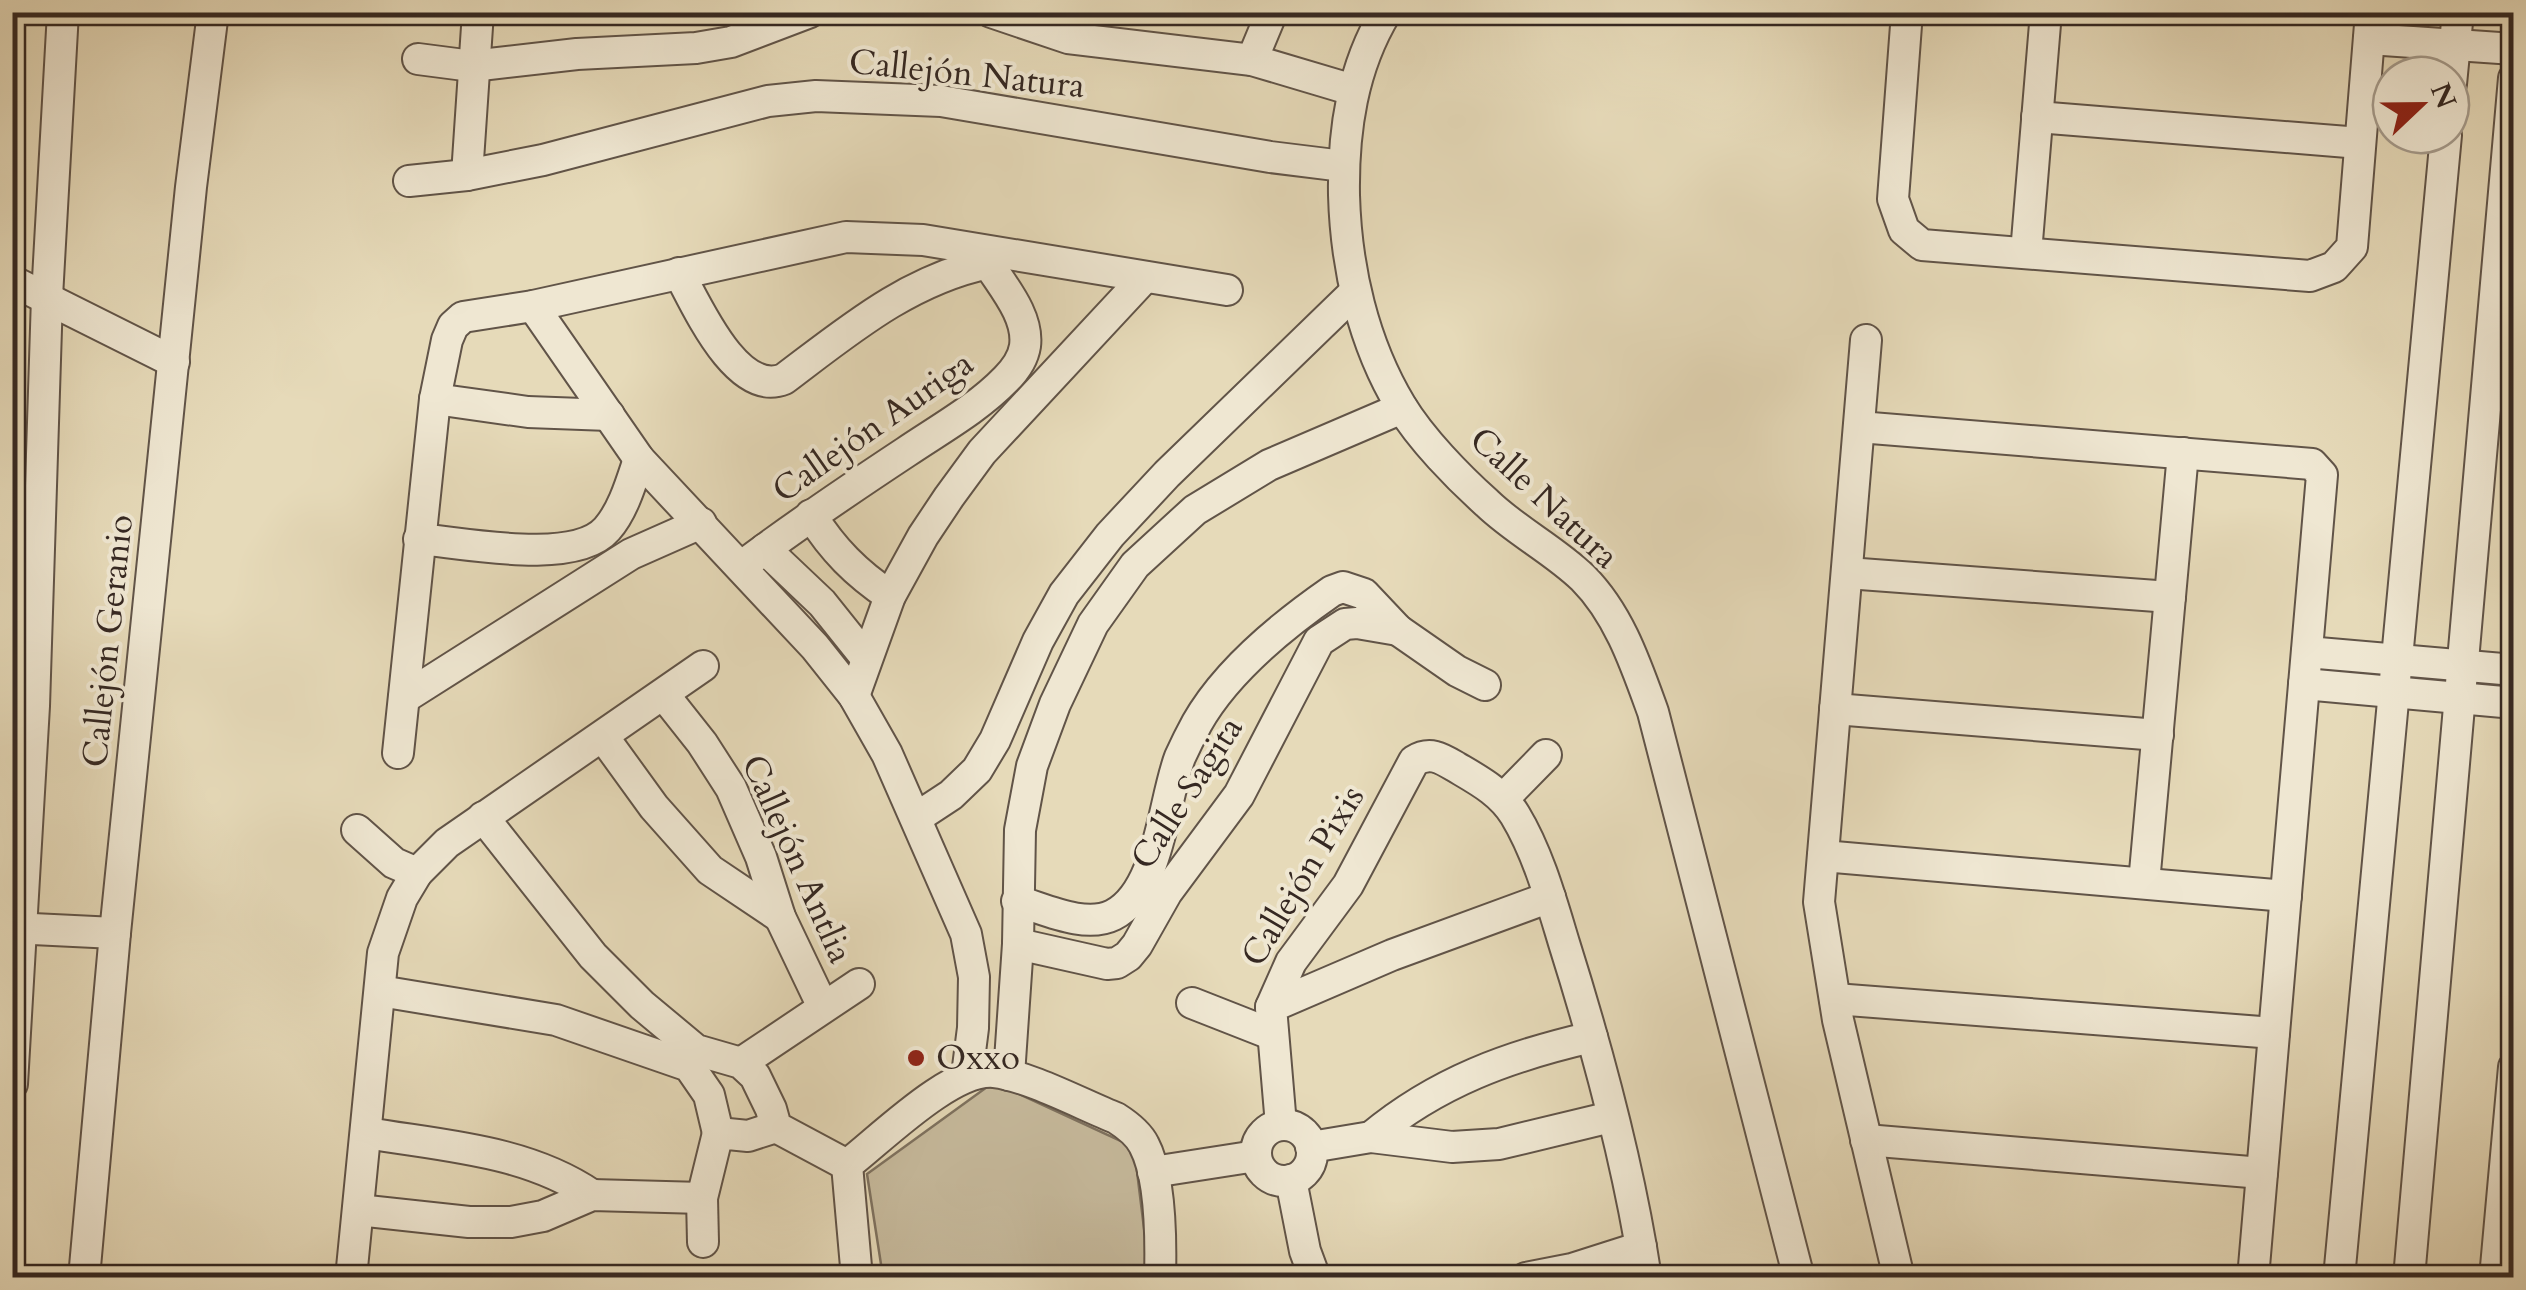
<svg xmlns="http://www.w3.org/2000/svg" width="2526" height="1290" font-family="Cardo,serif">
	<rect width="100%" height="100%" fill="#e6dab9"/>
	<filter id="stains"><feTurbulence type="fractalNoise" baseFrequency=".002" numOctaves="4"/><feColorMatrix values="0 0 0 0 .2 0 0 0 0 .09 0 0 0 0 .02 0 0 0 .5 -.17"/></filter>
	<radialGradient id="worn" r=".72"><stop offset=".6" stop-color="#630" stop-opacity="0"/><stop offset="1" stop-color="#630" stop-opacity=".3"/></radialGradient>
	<polygon fill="#c8bc9f" stroke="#7e7260" stroke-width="2.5" points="987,1087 1006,1088 1134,1147 1150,1277 883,1277 867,1174"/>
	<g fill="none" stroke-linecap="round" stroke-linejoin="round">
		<g stroke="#615448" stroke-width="34">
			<g id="minor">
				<polyline points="991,12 1068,38 1252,60 1353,90"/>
				<path d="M1386,12C1352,68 1343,131 1344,195C1346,268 1363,343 1401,406C1421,439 1458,477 1487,503C1516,531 1554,550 1583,578C1619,614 1636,665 1653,712L1799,1278"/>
				<polyline points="1907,12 1893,199 1904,230 1922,245 2310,276 2334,267 2352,247 2371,12"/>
				<polyline points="2369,39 2514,49"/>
				<polyline points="418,59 472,66 577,54 696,48 731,42 810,12"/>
				<polyline points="1252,60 1272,12"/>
				<polyline points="2451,84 2458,12"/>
				<polyline points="2037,117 2360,143"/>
				<polyline points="467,175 478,12"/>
				<polyline points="409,181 467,175 543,160 768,101 816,96 941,101 1270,157 1343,166"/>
				<polyline points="2026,253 2046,12"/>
				<path d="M679,273C697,306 737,398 784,379C849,330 908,280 988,263C1003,287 1029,316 1025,346C1023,359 1014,371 1006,379C978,408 940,429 906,452C850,489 795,526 742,566"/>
				<polyline points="12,281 174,362"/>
				<polyline points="533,306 639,459 815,647 854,696 887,754 966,934 974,977 973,1028 967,1075"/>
				<polyline points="1866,340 1819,902 1838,1020 1899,1278"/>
				<polyline points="435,399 528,412 609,415"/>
				<polyline points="1859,427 2312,464 2322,475 2253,1278"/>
				<path d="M811,515C833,550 856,573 890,596"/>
				<path d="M419,539C464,543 575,566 607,529C623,511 631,483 639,459"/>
				<polyline points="765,549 822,603 866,658"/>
				<polyline points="1847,573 2170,597"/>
				<polyline points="2307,652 2514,670"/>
				<polyline points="2304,684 2514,703"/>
				<polyline points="664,695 702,743 731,788 761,857 780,917 823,1007"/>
				<polyline points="854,696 890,596 923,536 949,497 982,452 1145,277"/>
				<polyline points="404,698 631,554 701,523"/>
				<polyline points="1835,709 2158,735"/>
				<polyline points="604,738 654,807 710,870 780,917"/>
				<polyline points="398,753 435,399 447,340 453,326 463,317 533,306 846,237 923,240 1227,290"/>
				<polyline points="1503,799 1546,755"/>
				<polyline points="483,817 593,956 642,1005 696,1050 741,1063 755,1076 771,1109 776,1127 847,1165"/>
				<polyline points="916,818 951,795 977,770 995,740 1038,641 1064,594 1110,535 1167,474 1355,292"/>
				<polyline points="357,830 394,863 417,873"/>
				<polyline points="1823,856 2286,896"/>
				<polyline points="2144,883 2183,453"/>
				<path d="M1017,901C1045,909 1085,929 1113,915C1160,891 1163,801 1180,757C1185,746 1191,734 1197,723C1227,670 1283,625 1332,591L1343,587L1364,594L1398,630L1457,671L1485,685"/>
				<polyline points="12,928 115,933"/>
				<polyline points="1018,944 1107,964 1117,963 1128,956 1137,945 1167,892 1239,795 1319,641 1345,624 1357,623 1398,630"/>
				<polyline points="380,991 556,1020 689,1066 709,1095 718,1133"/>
				<polyline points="1835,999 2274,1033"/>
				<polyline points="1192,1003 1271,1034"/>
				<path d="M1271,1007L1291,962L1348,885L1414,761C1430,751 1441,758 1456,767C1478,780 1501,792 1515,815C1538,853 1551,900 1564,943C1598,1051 1629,1165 1646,1278"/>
				<polyline points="741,1063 859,984"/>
				<polyline points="1009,1075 1018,944 1020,830 1032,766 1055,704 1093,624 1135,565 1195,510 1269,465 1402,408"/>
				<polyline points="12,1084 34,706 47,297 63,12"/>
				<polyline points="1281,1125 1271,1007 1392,955 1550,897"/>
				<circle cx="1284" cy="1153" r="28"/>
				<path d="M367,1133C443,1146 526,1150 592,1195"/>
				<path d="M1371,1137C1437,1082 1509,1056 1592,1037"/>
				<polyline points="1866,1140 2262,1173"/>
				<polyline points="1311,1147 1371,1137 1452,1147 1499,1144 1611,1117"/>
				<polyline points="1153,1172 1256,1156"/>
				<polyline points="1291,1180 1305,1251 1315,1278"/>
				<polyline points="702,1198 703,1242"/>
				<polyline points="358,1210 469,1222 511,1222 543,1216 592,1195 702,1198 718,1133 748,1136 776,1127"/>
				<polyline points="84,1278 115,933 191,187 213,12"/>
				<polyline points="351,1278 383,953 402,898 417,873 447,843 703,666"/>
				<path d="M857,1278L847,1165C881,1139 951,1068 994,1072C1029,1076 1083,1105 1116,1118C1127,1125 1138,1133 1144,1145C1161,1177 1161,1242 1160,1278"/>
				<polyline points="1526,1278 1572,1269 1641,1247"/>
				<polyline points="2339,1278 2446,135"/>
				<polyline points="2409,1278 2514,78"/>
				<polyline points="2495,1278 2514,1067"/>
			</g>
		</g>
		<use href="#minor" stroke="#efe7d2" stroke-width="30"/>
	</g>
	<circle fill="#8f2418" stroke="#efe7d2" stroke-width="4" cx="916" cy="1058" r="10"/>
	<g text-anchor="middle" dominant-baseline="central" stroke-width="8" stroke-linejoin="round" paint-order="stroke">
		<g font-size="35" fill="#352822" stroke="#efe7d2">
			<text transform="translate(967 74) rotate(6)">Callejón Natura</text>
			<text transform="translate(873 427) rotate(-35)">Callejón Auriga</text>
			<text transform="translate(1544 498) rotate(43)">Calle Natura</text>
			<text transform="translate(108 641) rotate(-84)">Callejón Geranio</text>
			<text transform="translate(1187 793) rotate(-57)">Calle Sagita</text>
			<text transform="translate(797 859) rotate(66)">Callejón Antlia</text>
			<text transform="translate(1303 876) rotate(-59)">Callejón Pixis</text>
		</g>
		<g font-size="35" fill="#352822" stroke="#efe7d2" text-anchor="start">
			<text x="936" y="1058">Oxxo</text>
		</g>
	</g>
	<rect width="2526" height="1290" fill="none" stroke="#e6dab9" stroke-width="50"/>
	<rect x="15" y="15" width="2496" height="1260" fill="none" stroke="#352822" stroke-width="5"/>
	<rect x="25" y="25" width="2476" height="1240" fill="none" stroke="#352822" stroke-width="2.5"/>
	<g transform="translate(2421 105) rotate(68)"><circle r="48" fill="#efe7d2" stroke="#a59b8c" stroke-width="2.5"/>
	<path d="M0-8L18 38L0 25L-18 38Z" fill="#8f2418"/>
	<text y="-15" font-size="28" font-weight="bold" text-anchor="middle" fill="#352822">N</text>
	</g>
	<rect width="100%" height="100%" filter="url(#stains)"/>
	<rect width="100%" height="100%" fill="url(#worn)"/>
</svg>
